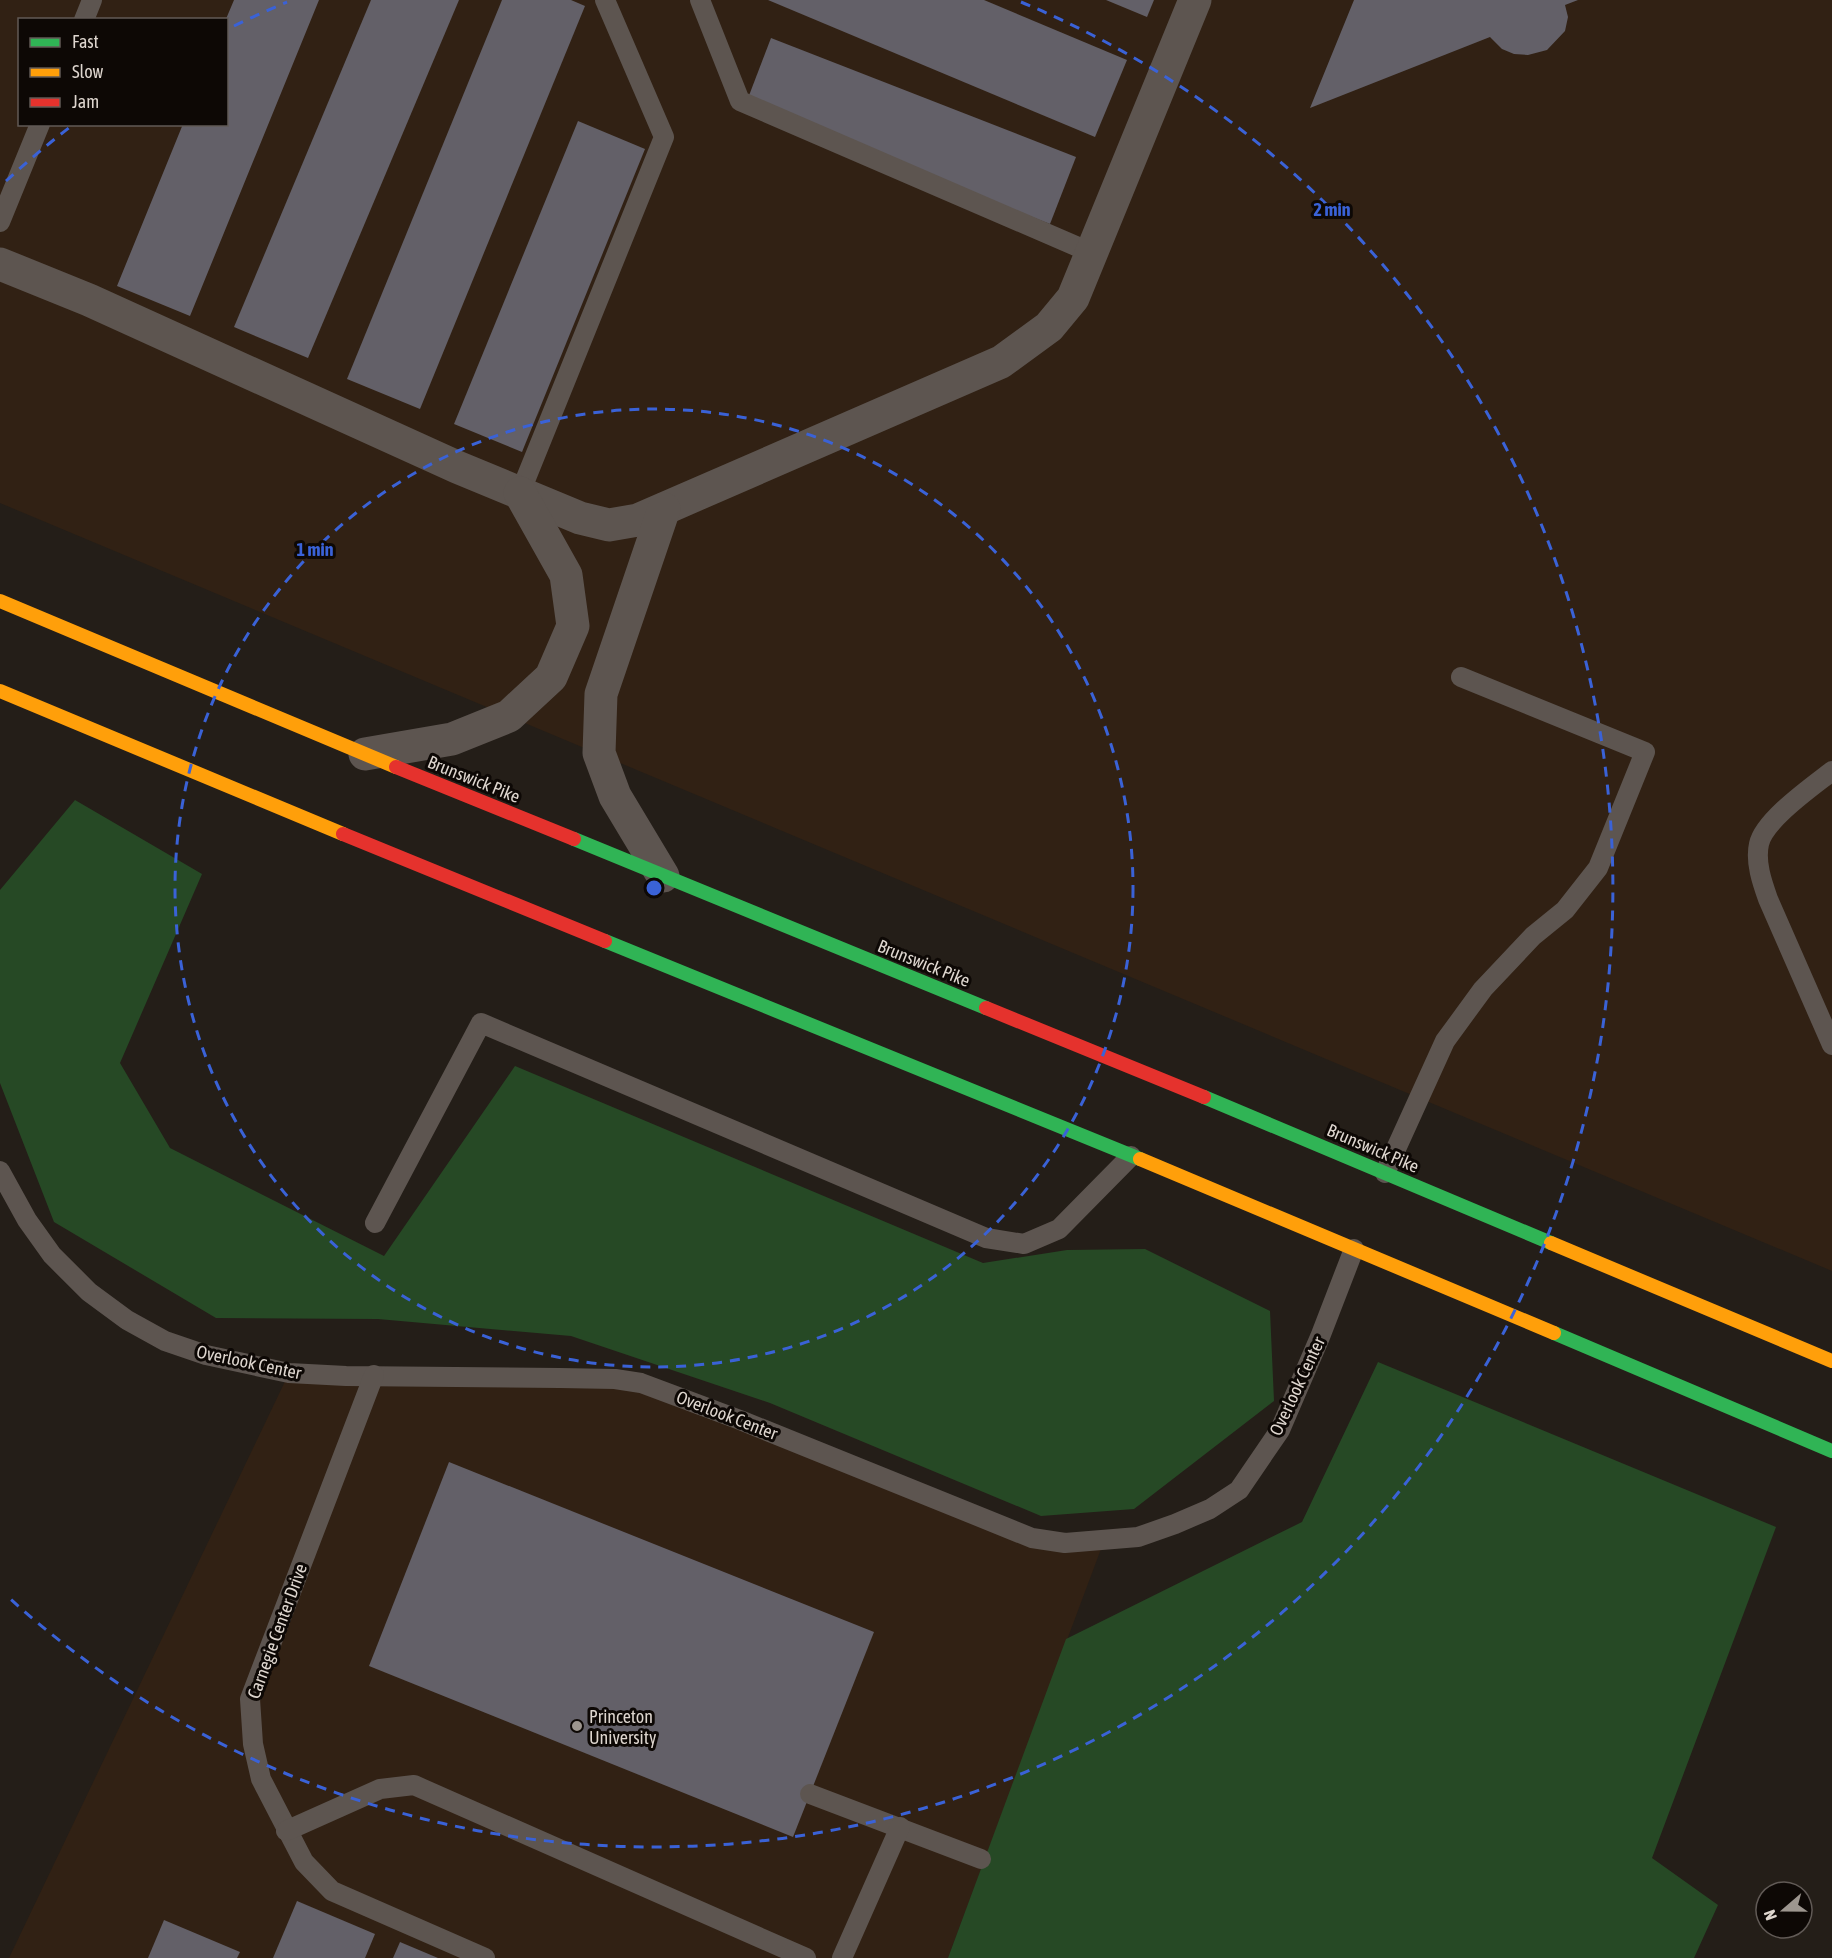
<svg xmlns="http://www.w3.org/2000/svg" width="1832" height="1958" font-family="'Asap Condensed',sans-serif">
	<rect width="100%" height="100%" fill="#241e18"/>
	<g fill="#312114" fill-rule="evenodd">
		<path d="M0,0H1832V1271L0,503ZM20,20H226V124H20Z"/>
		<polygon points="289,1373 615,1379 1032,1538 1104,1541 948,1958 9,1958"/>
	</g>
	<g fill="#264925">
		<polygon points="75,800 202,874 120,1063 170,1148 384,1256 515,1066 983,1263 1067,1250 1145,1249 1270,1311 1274,1401 1134,1509 1041,1516 770,1403 571,1336 378,1319 216,1318 54,1222 0,1083 0,890"/>
		<polygon points="1378,1362 1776,1527 1652,1858 1718,1905 1694,1958 948,1958 1066,1639 1302,1522"/>
	</g>
	<g fill="#636068">
		<polygon points="234,0 319,0 190,316 117,286 183,124 226,124 226,19"/>
		<polygon points="371,0 459,0 308,358 234,327"/>
		<polygon points="502,0 571,0 585,6 420,409 347,379"/>
		<polygon points="768,0 984,0 1127,60 1095,137"/>
		<polygon points="1106,0 1154,0 1147,17"/>
		<polygon points="1354,0 1578,0 1565,5 1568,17 1565,31 1547,50 1528,55 1514,54 1502,49 1490,37 1310,108"/>
		<polygon points="771,38 1076,157 1050,224 745,106"/>
		<polygon points="578,121 645,149 522,452 454,424"/>
		<polygon points="449,1462 874,1632 793,1837 369,1666"/>
		<polygon points="297,1901 375,1934 365,1958 273,1958"/>
		<polygon points="164,1920 240,1952 237,1958 148,1958"/>
		<polygon points="400,1942 438,1958 393,1958"/>
	</g>
	<g fill="none" stroke-linecap="round" stroke-linejoin="round">
		<g stroke="#5d5550" stroke-width="20">
			<polyline points="700,0 740,101 1092,253"/>
			<polyline points="84,20 92,0"/>
			<polyline points="0,222 40,124"/>
			<polyline points="520,493 664,137 605,0"/>
			<path d="M1832,771C1813,786 1764,820 1759,844C1755,862 1762,882 1768,899L1832,1045"/>
			<polyline points="0,1171 27,1220 52,1255 89,1292 127,1320 165,1341 206,1355 289,1373 346,1376 560,1378 615,1379 641,1383 740,1420 1032,1538 1065,1543 1138,1537 1175,1524 1210,1509 1239,1490 1280,1430 1320,1337 1354,1249"/>
			<polyline points="1385,1173 1445,1041 1483,989 1533,936 1565,910 1598,868 1645,752 1461,677"/>
			<polyline points="375,1223 481,1023 986,1238 1024,1244 1059,1229 1131,1156"/>
			<polyline points="374,1375 250,1699 253,1744 261,1779 304,1862 332,1891 485,1958"/>
			<polyline points="810,1794 981,1859"/>
			<polyline points="286,1831 380,1789 414,1785 806,1958"/>
			<polyline points="842,1958 900,1827"/>
		</g>
		<g stroke="#5d5550" stroke-width="33">
			<polyline points="0,264 89,300 457,467 580,518 609,525 638,520 1001,362 1049,327 1073,298 1195,0"/>
			<polyline points="365,754 452,739 509,716 551,677 573,626 566,575 520,493"/>
			<polyline points="663,876 615,796 599,753 601,694 664,509"/>
		</g>
		<g stroke="#30b455" stroke-width="14">
			<polyline points="574,839 986,1008"/>
			<polyline points="605,941 1140,1159"/>
			<polyline points="1204,1097 1551,1243"/>
			<polyline points="1554,1333 1832,1451"/>
		</g>
		<g stroke="#ff9f0a" stroke-width="14">
			<polyline points="0,601 396,767"/>
			<polyline points="0,691 343,834"/>
			<polyline points="1140,1159 1554,1333"/>
			<polyline points="1551,1243 1832,1361"/>
		</g>
		<g stroke="#e5322d" stroke-width="14">
			<polyline points="396,767 574,839"/>
			<polyline points="343,834 605,941"/>
			<polyline points="986,1008 1204,1097"/>
		</g>
	</g>
	<g fill="none" stroke="#3a62d7" stroke-width="3" stroke-dasharray="10 8">
		<circle cx="654" cy="888" r="479"/>
		<path d="M6 181A959 959 0 0 1 70 127M234 26A959 959 0 0 1 287 2M1021 2A959 959 0 1 1 6 1595"/>
	</g>
	<circle fill="#9d968f" stroke="#0d0805" stroke-width="2" cx="577" cy="1726" r="6"/>
	<g text-anchor="middle" dominant-baseline="central" stroke-width="6" stroke-linejoin="round" paint-order="stroke">
		<g font-size="18" fill="#ded6cf" stroke="#0d0805">
			<text transform="translate(474 779) rotate(22)">Brunswick Pike</text>
			<text transform="translate(924 963) rotate(22)">Brunswick Pike</text>
			<text transform="translate(1373 1148) rotate(23)">Brunswick Pike</text>
			<text transform="translate(249 1362) rotate(12)">Overlook Center</text>
			<text transform="translate(1297 1386) rotate(-65)">Overlook Center</text>
			<text transform="translate(727 1415) rotate(21)">Overlook Center</text>
			<text transform="translate(277 1631) rotate(-70)">Carnegie Center Drive</text>
		</g>
		<g font-size="18" fill="#ded6cf" stroke="#0d0805" text-anchor="start">
			<text x="589" y="1716">Princeton<tspan x="589" dy="21">University</tspan></text>
		</g>
	</g>
	<circle cx="654" cy="888" r="9" fill="#3a62d7" stroke="#0d0805" stroke-width="3"/>
	<g font-size="18" text-anchor="middle" font-weight="bold" fill="#3a62d7" stroke="#0d0805" stroke-width="6" stroke-linejoin="round" paint-order="stroke">
		<text x="1332" y="216">2 min</text>
		<text x="315" y="556">1 min</text>
	</g>
	<rect x="18" y="18" width="210" height="108" fill="#0d0805" stroke="#615a56" stroke-width="1.5"/>
	<rect x="30" y="38" width="30" height="9" fill="#30b455" stroke="#615a56" stroke-width="1.5"/>
	<text x="72" y="48" font-size="18" fill="#ded6cf">Fast</text>
	<rect x="30" y="68" width="30" height="9" fill="#ff9f0a" stroke="#615a56" stroke-width="1.5"/>
	<text x="72" y="78" font-size="18" fill="#ded6cf">Slow</text>
	<rect x="30" y="98" width="30" height="9" fill="#e5322d" stroke="#615a56" stroke-width="1.5"/>
	<text x="72" y="108" font-size="18" fill="#ded6cf">Jam</text>
	<g transform="translate(1784 1910) rotate(250)"><circle r="28" fill="#0d0805" stroke="#615a56" stroke-width="1.5"/>
	<path d="M0-4.5L10 22L0 15L-10 22Z" fill="#9d968f"/>
	<text y="-9" font-size="16" font-weight="bold" text-anchor="middle" fill="#ded6cf">N</text>
	</g>
</svg>
